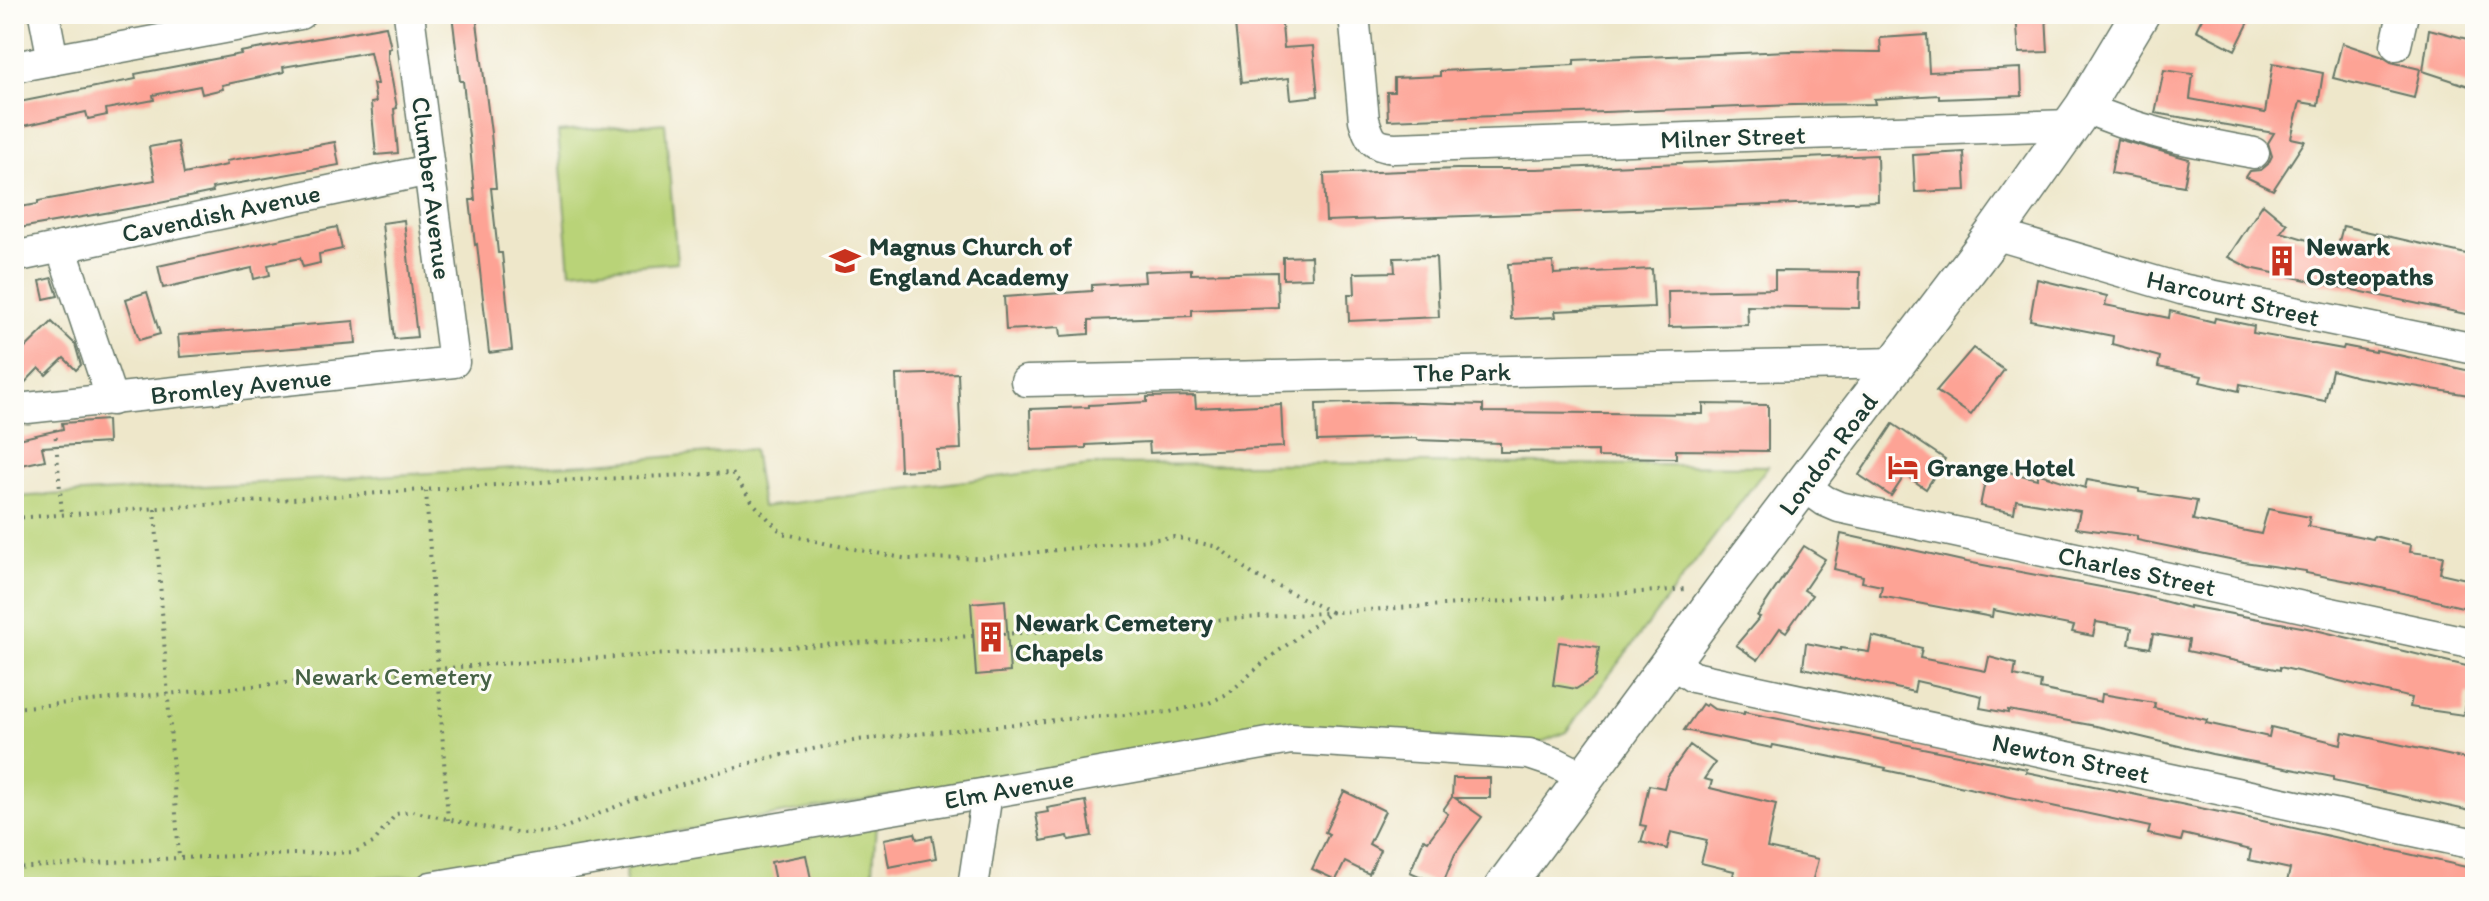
<svg xmlns="http://www.w3.org/2000/svg" width="2489" height="901" font-family="Itim,sans-serif">
	<rect width="100%" height="100%" fill="#fdfcf7"/>
	<filter id="ink" filterUnits="userSpaceOnUse"><feTurbulence type="fractalNoise" baseFrequency=".0125" numOctaves="2"/><feDisplacementMap in="SourceGraphic" scale="16" xChannelSelector="R" yChannelSelector="G"/><feConvolveMatrix kernelMatrix="1 2 1 2 8 2 1 2 1" color-interpolation-filters="sRGB"/></filter>
	<filter id="wash" filterUnits="userSpaceOnUse"><feTurbulence type="fractalNoise" baseFrequency=".006" numOctaves="4" result="noise"/><feDisplacementMap in="SourceGraphic" scale="32" xChannelSelector="R" yChannelSelector="G"/><feGaussianBlur stdDeviation="1.8" result="paint"/><feColorMatrix in="noise" values="0 0 0 0 0 0 0 0 0 0 0 0 0 0 0 0 0 1.4 0 .05"/><feComposite in="paint" operator="in"/></filter>
	<g filter="url(#wash)">
		<rect width="100%" height="100%" fill="#eee7ca"/>
		<g fill="#b9d378" stroke="#6c8856" stroke-width="2">
			<polygon points="665,123 677,262 570,271 558,132"/>
			<polygon points="753,449 762,507 1090,465 1415,463 1768,466 1566,732 1537,744 1291,727 417,876 182,887 14,887 14,497 586,464"/>
			<polygon points="876,823 872,887 625,887 626,863"/>
		</g>
		<g id="blocks">
			<g fill="#fda395">
				<polygon points="452,14 476,14 491,133 496,188 491,188 498,253 502,253 512,350 489,353 477,244 475,245 470,200 475,200 470,146 463,81 460,81"/>
				<polygon points="1234,14 1281,14 1284,48 1313,46 1318,96 1291,99 1289,78 1241,83"/>
				<polygon points="2016,14 2046,14 2048,52 2019,53"/>
				<polygon points="2204,14 2253,14 2235,50 2196,30"/>
				<polygon points="386,26 391,48 388,49 388,58 397,108 394,109 398,153 376,155 371,103 376,102 373,84 377,84 370,52 283,67 284,72 222,85 223,89 202,94 200,86 153,95 154,100 106,109 107,115 88,119 86,112 14,128 14,103 136,79 135,74 241,54 240,52"/>
				<polygon points="2429,29 2475,41 2475,88 2423,71"/>
				<polygon points="1927,35 1929,72 2021,68 2022,96 1939,99 1939,95 1874,99 1875,104 1793,105 1388,120 1387,92 1394,92 1394,78 1440,76 1440,71 1574,65 1574,60 1791,51 1881,52 1880,38"/>
				<polygon points="2342,43 2383,57 2391,62 2420,69 2414,98 2333,78"/>
				<polygon points="2273,63 2323,73 2318,105 2300,102 2291,138 2305,141 2273,190 2246,177 2250,171 2261,170 2268,164 2272,156 2268,143 2274,133 2155,113 2164,70 2193,74 2190,99 2265,113"/>
				<polygon points="2117,139 2189,159 2184,186 2111,173"/>
				<polygon points="178,142 184,174 227,165 226,161 335,142 339,165 212,188 213,192 150,205 14,229 14,208 38,204 38,201 155,180 149,147"/>
				<polygon points="1964,152 1966,190 1915,192 1913,155"/>
				<polygon points="1877,155 1878,201 1326,221 1324,174 1457,169 1537,169"/>
				<polygon points="2263,204 2287,224 2281,232 2337,249 2343,226 2475,256 2475,316 2250,268 2228,257"/>
				<polygon points="404,220 417,337 394,339 382,223"/>
				<polygon points="337,227 342,249 319,254 320,263 303,267 300,258 268,265 270,275 254,279 252,268 163,288 158,266"/>
				<polygon points="1311,256 1312,278 1283,279 1283,257"/>
				<polygon points="1436,257 1439,317 1349,321 1348,294 1355,294 1354,273 1395,272 1394,258"/>
				<polygon points="1553,262 1554,274 1652,269 1654,307 1555,311 1556,317 1511,319 1508,264"/>
				<polygon points="1191,269 1191,274 1277,272 1278,307 1192,310 1192,316 1089,320 1089,334 1061,336 1060,327 1006,330 1004,297 1092,291 1092,285 1145,282 1144,271"/>
				<polygon points="1775,271 1860,272 1859,308 1747,306 1748,325 1669,327 1668,291 1775,289"/>
				<polygon points="52,278 58,296 44,299 40,281"/>
				<polygon points="2037,279 2107,296 2105,305 2169,318 2170,311 2214,322 2215,318 2254,326 2253,333 2343,349 2344,346 2375,352 2376,350 2475,372 2475,396 2358,377 2332,370 2325,401 2240,384 2239,391 2200,382 2202,376 2158,367 2160,357 2112,344 2113,336 2030,320"/>
				<polygon points="147,292 160,334 139,340 126,299"/>
				<polygon points="354,321 356,343 180,357 178,335"/>
				<polygon points="52,322 75,344 81,365 76,370 64,358 46,375 39,368 14,394 14,359"/>
				<polygon points="1973,348 2004,370 1971,415 1936,391"/>
				<polygon points="958,373 961,449 937,450 938,469 900,471 896,375"/>
				<polygon points="1195,396 1196,408 1281,404 1283,447 1150,453 1149,442 1086,445 1086,448 1031,450 1030,409 1089,407 1089,405 1147,402 1147,397"/>
				<polygon points="1388,402 1483,405 1483,412 1703,414 1703,404 1768,405 1768,451 1676,450 1676,458 1598,457 1598,451 1500,452 1500,443 1417,440 1417,438 1317,441 1316,404"/>
				<polygon points="107,420 108,443 42,447 45,460 17,466 14,440 63,429 62,423"/>
				<polygon points="1893,424 1945,459 1926,489 1905,475 1891,496 1859,475"/>
				<polygon points="1988,467 2037,479 2037,473 2085,488 2087,480 2139,489 2139,492 2197,501 2193,520 2261,534 2268,509 2310,517 2308,526 2373,539 2374,536 2411,545 2410,552 2443,556 2440,573 2475,581 2475,610 2364,584 2306,573 2306,571 2244,562 2137,540 2137,536 2076,528 2080,511 2016,500 2014,513 1980,506"/>
				<polygon points="1841,534 1967,562 2133,593 2189,608 2189,606 2307,628 2475,668 2475,695 2467,694 2463,715 2428,710 2410,707 2412,698 2280,667 2280,670 2187,651 2189,640 2153,634 2150,648 2129,644 2132,628 2096,622 2093,636 2072,632 2074,626 1993,610 1992,617 1880,596 1882,586 1862,582 1863,576 1834,569"/>
				<polygon points="1804,546 1825,559 1804,590 1812,595 1786,632 1780,628 1758,660 1736,645 1760,617 1757,616"/>
				<polygon points="1005,600 1010,672 976,675 971,603"/>
				<polygon points="1872,636 1922,648 1920,658 1986,671 1989,657 2016,664 2014,676 2041,682 2040,689 2101,702 2102,694 2155,703 2154,708 2207,720 2206,723 2269,737 2271,727 2341,744 2343,732 2475,761 2475,812 2333,781 2333,777 2212,754 2096,726 2008,710 2008,713 1980,708 1982,696 1916,681 1914,692 1803,668 1806,643 1841,650 1841,648 1869,652"/>
				<polygon points="1559,642 1599,647 1595,677 1576,689 1553,685"/>
				<polygon points="1702,704 1705,706 1707,704 1714,709 1744,714 1744,712 2027,769 2026,772 2258,820 2475,869 2475,887 2310,887 2287,882 2290,869 2249,860 2251,850 2183,834 2181,841 2148,834 2150,827 1885,770 1886,768 1773,745 1772,748 1684,730"/>
				<polygon points="1690,745 1715,763 1704,779 1712,781 1710,788 1776,804 1767,848 1818,859 1811,887 1731,887 1734,871 1701,863 1707,840 1671,832 1667,849 1641,842 1646,826 1640,825 1649,785 1664,788 1667,777"/>
				<polygon points="1453,778 1490,778 1490,798 1455,798 1482,817 1455,854 1442,886 1410,872 1424,839 1428,841 1448,814 1443,810 1452,797"/>
				<polygon points="1344,791 1385,811 1369,844 1380,850 1369,874 1345,862 1336,880 1312,869 1329,834 1325,832"/>
				<polygon points="1086,801 1092,836 1069,840 1068,836 1041,841 1036,814 1048,812 1047,808"/>
				<polygon points="915,833 917,839 932,836 936,858 889,867 884,839"/>
				<polygon points="806,855 811,879 776,886 771,862"/>
			</g>
		</g>
	</g>
	<g filter="url(#ink)">
		<use href="#blocks" fill-opacity="0" stroke="#677868" stroke-width="2"/>
		<g fill="none" stroke-linecap="round" stroke-linejoin="round">
			<g stroke="#677868" stroke-width="33">
				<g id="minor">
					<polyline points="44,14 53,60"/>
					<path d="M1354,14L1364,120C1370,139 1372,146 1394,148L2071,125"/>
					<polyline points="2396,45 2403,14"/>
					<polyline points="14,67 300,14"/>
					<path d="M2084,107C2138,132 2196,142 2254,153"/>
					<polyline points="1994,234 2181,289 2475,349"/>
					<polyline points="61,247 112,400"/>
					<polyline points="14,257 429,170"/>
					<polyline points="1026,381 1898,363"/>
					<polyline points="27,408 454,362 409,14"/>
					<polyline points="1804,486 1825,501 1839,507 2475,644"/>
					<polyline points="1670,662 1693,677 2475,844"/>
					<polyline points="431,887 987,793 1291,739 1529,754 1556,763 1584,777"/>
					<polyline points="973,887 987,793"/>
				</g>
			</g>
			<g stroke="#677868" stroke-width="41">
				<polyline id="major" points="1504,887 1725,588 1994,234 2084,107 2140,14"/>
			</g>
			<g stroke="#677868" stroke-width="4" stroke-dasharray="2 6" stroke-linecap="butt">
				<polyline points="55,429 62,514"/>
				<polyline points="426,491 448,820"/>
				<polyline points="155,509 179,858"/>
				<polyline points="14,518 555,481 732,473 754,504 782,533 828,544 908,559 984,558 1174,537 1218,547 1252,574 1331,612 1264,662 1229,693 1209,703 1170,712 1065,719 858,740 768,758 716,773 625,803 554,832 524,833 482,827 412,811 396,814 373,843 355,852 179,858 14,868"/>
				<polyline points="14,708 481,665 942,638 1687,589"/>
			</g>
			<use href="#minor" stroke="#fff" stroke-width="30"/>
			<use href="#major" stroke="#fff" stroke-width="38"/>
		</g>
	</g>
	<defs>
		<g id="school-bare" transform="scale(2.4)"><path d="M0-5L7-2L0 1L-7-2ZM-4 1L0 2.5L4 1V4Q0 6-4 4Z" fill="#c8321e" stroke="#fdfcf7" stroke-width="2.5" paint-order="stroke"/></g>
		<g id="building-bare" transform="scale(2.4)"><path d="M-4-6H4V6H1V3H-1V6H-4ZM-2.5-4.3h1.7v1.8h-1.7ZM.8-4.3h1.7v1.8H.8ZM-2.5-1h1.7V.8h-1.7ZM.8-1h1.7V.8H.8Z" fill="#c8321e" stroke="#fdfcf7" stroke-width="2.5" paint-order="stroke"/></g>
		<g id="hotel-bare" transform="scale(2.4)"><path d="M-6-4.5h1.5V1H6V5H4.5V3h-9V5H-6ZM-4 0a1.8 1.8 0 1 1 3.6 0ZM.5 0V-2.5h3Q6-2.5 6 0Z" fill="#c8321e" stroke="#fdfcf7" stroke-width="2.5" paint-order="stroke"/></g>
	</defs>
	<g fill-rule="evenodd">
		<use href="#school-bare" x="845" y="261"/>
		<use href="#building-bare" x="2282" y="261"/>
		<use href="#hotel-bare" x="1903" y="467"/>
		<use href="#building-bare" x="991" y="637"/>
	</g>
	<g text-anchor="middle" dominant-baseline="central" stroke-width="6" stroke-linejoin="round" paint-order="stroke">
		<g font-size="26" fill="#1f3d34" stroke="#fdfcf7">
			<text transform="translate(1733 137) rotate(-2)">Milner Street</text>
			<text transform="translate(432 188) rotate(83)">Clumber Avenue</text>
			<text transform="translate(221 213) rotate(-12)">Cavendish Avenue</text>
			<text transform="translate(2233 298) rotate(13)">Harcourt Street</text>
			<text transform="translate(1462 372) rotate(-1)">The Park</text>
			<text transform="translate(241 386) rotate(-6)">Bromley Avenue</text>
			<text transform="translate(1828 454) rotate(-53)">London Road</text>
			<text transform="translate(2137 571) rotate(12)">Charles Street</text>
			<text transform="translate(2071 758) rotate(12)">Newton Street</text>
			<text transform="translate(1009 789) rotate(-10)">Elm Avenue</text>
		</g>
		<g font-size="26" font-weight="bold" fill="#1f3d34" stroke="#fdfcf7" text-anchor="start">
			<text x="869" y="246">Magnus Church of<tspan x="869" dy="30">England Academy</tspan></text>
			<text x="2306" y="246">Newark<tspan x="2306" dy="30">Osteopaths</tspan></text>
			<text x="1927" y="467">Grange Hotel</text>
			<text x="1015" y="622">Newark Cemetery<tspan x="1015" dy="30">Chapels</tspan></text>
		</g>
		<g font-size="26" fill="#466245" stroke="#fdfcf7">
			<text x="393" y="676">Newark Cemetery</text>
		</g>
	</g>
	<rect width="2489" height="901" fill="none" stroke="#fdfcf7" stroke-width="48"/>
</svg>
